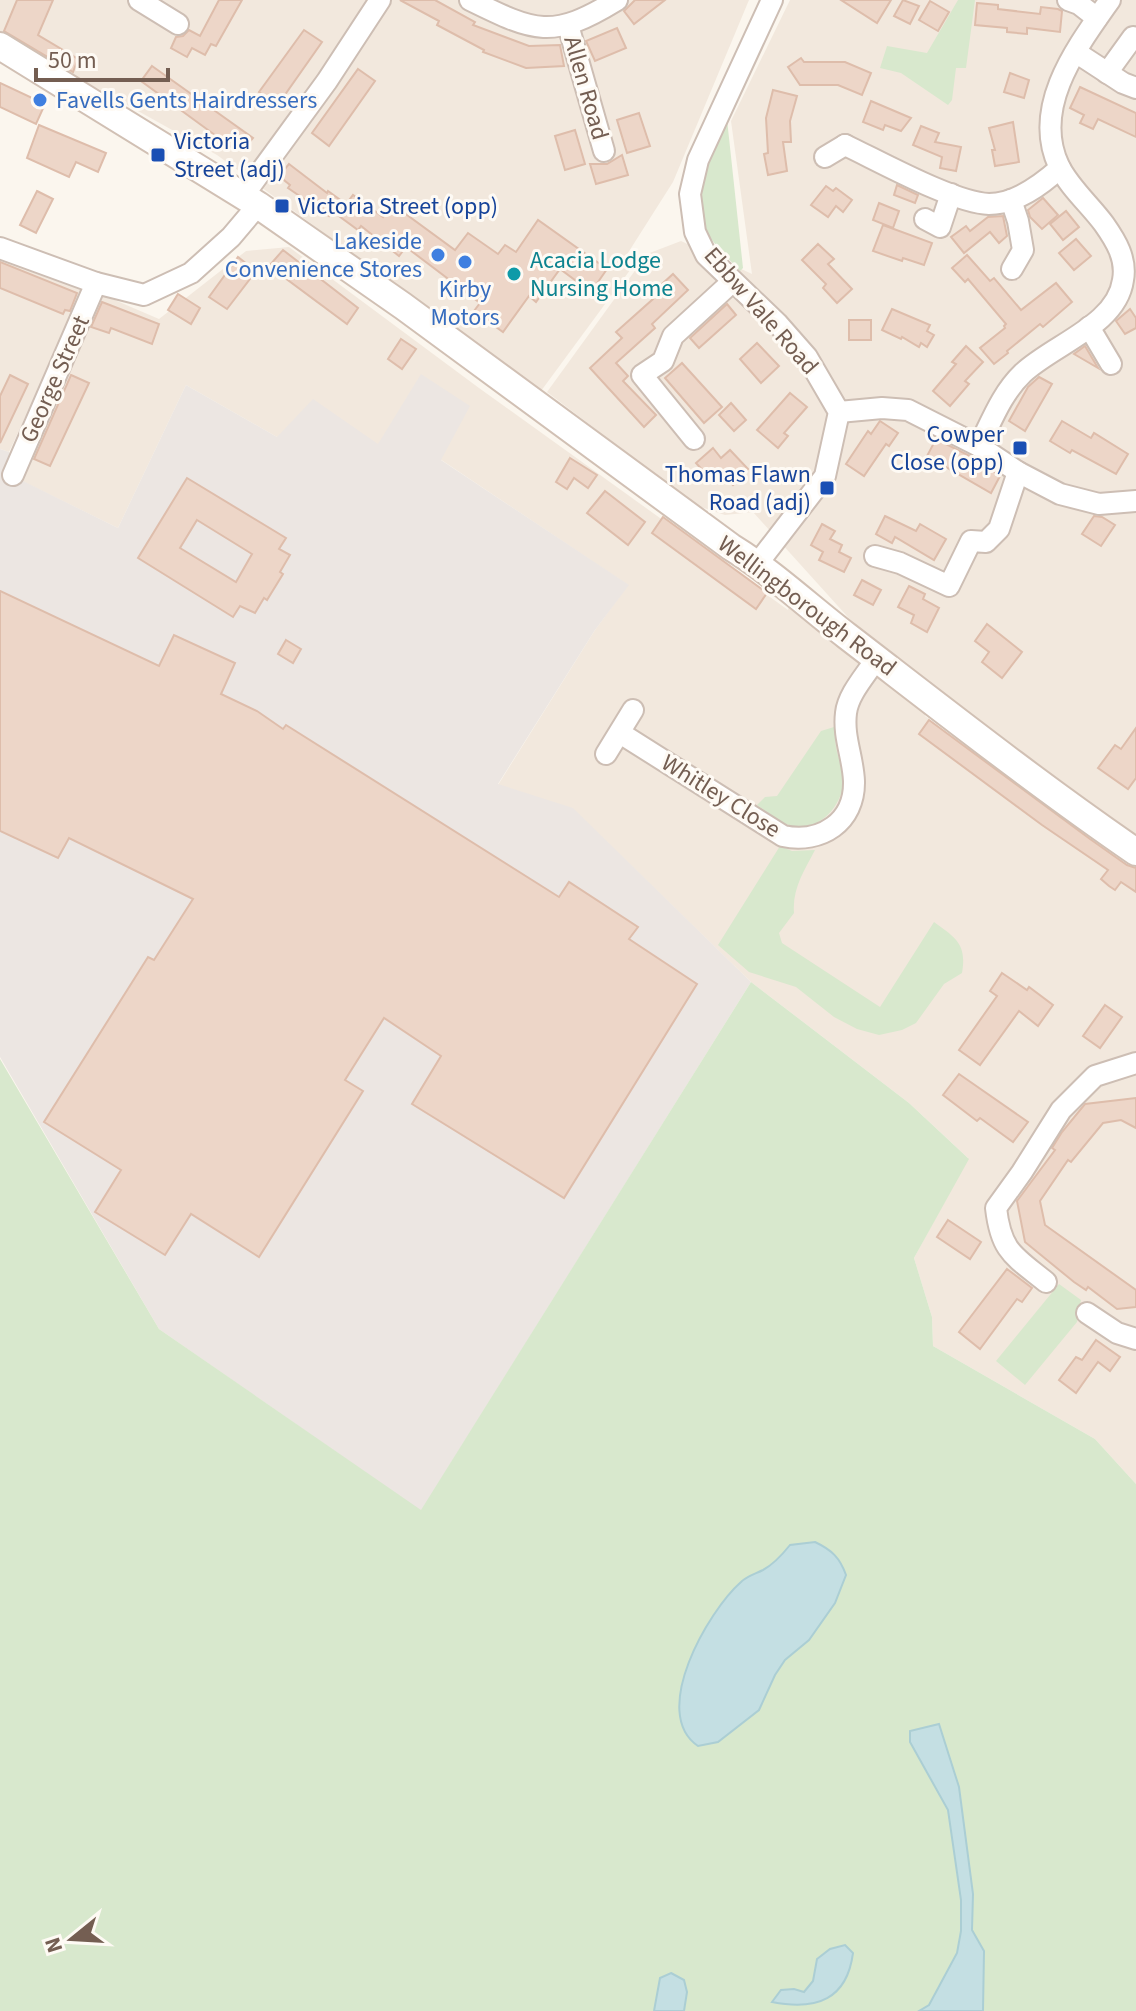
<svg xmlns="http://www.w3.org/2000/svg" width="1136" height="2011" font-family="'Source Sans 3',sans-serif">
	<rect width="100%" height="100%" fill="#fbf6ee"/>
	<g fill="#f2e8dd">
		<polygon points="0,0 749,0 673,182 626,256 636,262 541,391 217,155 7,38 0,31"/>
		<polygon points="790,0 1136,0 1136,836 865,636 753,512 725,515 695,505 547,392 647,254 681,241 752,274 731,121"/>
		<polygon points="289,247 479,388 788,610 792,594 923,695 925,716 1136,872 1136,1484 1095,1439 933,1346 932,1317 914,1258 968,1158 909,1103 751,982 573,809 498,785 595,630 628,585 440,459 469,406 378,445 277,437 186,385 118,528 22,481 103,295 159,319 246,251"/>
		<polygon points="0,259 84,291 9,452 0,449"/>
	</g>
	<polygon fill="#ece6e2" points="421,374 470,406 441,460 629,585 595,630 498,784 573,808 751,982 421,1511 159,1329 0,1057 0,449 9,452 23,481 118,528 186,385 277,437 313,399 378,444"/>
	<g fill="#d8e8cd">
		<polygon points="958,0 975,0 966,68 956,68 952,100 948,105 901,73 880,68 887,46 927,53"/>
		<path d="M726,110L743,268L740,271C730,260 718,249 710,237C686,195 708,151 726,110Z"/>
		<path d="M834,727C835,735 835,744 837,752C839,760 844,769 844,777C844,807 815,838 784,823C775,818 766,811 757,805L765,797L777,796L821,731Z"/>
		<path d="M780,846L792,851L815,850C804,871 792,889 794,913L779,933L782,943L880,1007L934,922C956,938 967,944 962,973L944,984L916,1023L902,1030L879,1035L857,1029L834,1017L796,987L749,972L718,945Z"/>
		<polygon points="751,982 909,1103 969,1159 914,1258 932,1317 933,1346 1095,1439 1136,1484 1136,2011 0,2011 0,1059 159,1329 421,1510"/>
		<polygon points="1059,1284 1081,1300 1077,1322 1025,1385 996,1361"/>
	</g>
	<g fill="#c4dfe3" stroke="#abced4" stroke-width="2">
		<path d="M815,1542C832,1550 840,1558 846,1575L835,1603L809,1640L785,1660L775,1675L759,1710L718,1742L698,1746C649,1713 708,1611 741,1582C747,1576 755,1574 763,1570C774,1564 782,1555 790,1545Z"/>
		<polygon points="939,1724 959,1787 973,1894 972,1930 984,1951 983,2011 919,2011 929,2005 957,1953 961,1931 961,1900 948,1810 910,1742 910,1731"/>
		<path d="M845,1945L853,1953C847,1999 817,2011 772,2002L781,1990L794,1989L804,1992L813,1981L817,1959L830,1949Z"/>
		<polygon points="671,1973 684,1980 687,1992 684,2011 654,2011 660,1978"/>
	</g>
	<g fill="#edd6c8" stroke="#debdab" stroke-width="2" fill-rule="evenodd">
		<polygon points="17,0 53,0 38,35 78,59 73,72 4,31"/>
		<polygon points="219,0 242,0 216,46 211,44 205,55 192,48 187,57 171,48 176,37 183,36 189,30 200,36"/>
		<polygon points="400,0 435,0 475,22 473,25 529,46 560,45 564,66 526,68 483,52 484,50 437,25 439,21"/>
		<polygon points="635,0 665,0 634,24 624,11"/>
		<polygon points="841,0 891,0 877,23"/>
		<polygon points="903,0 919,6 910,24 894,16"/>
		<polygon points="930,1 949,12 938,31 919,20"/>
		<polygon points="977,3 998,5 998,9 1040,14 1041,7 1058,9 1062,11 1060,32 1027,28 1027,34 1007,32 1007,28 975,25"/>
		<polygon points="617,28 626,48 595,61 586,41"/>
		<polygon points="304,30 322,42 277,106 259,92"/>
		<polygon points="801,58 804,62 845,62 871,73 862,95 838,85 800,85 788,67"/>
		<polygon points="152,66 253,138 243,150 236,143 234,149 141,81"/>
		<polygon points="358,69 375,81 329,146 312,133"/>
		<polygon points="1010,73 1029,80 1024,98 1004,92"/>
		<polygon points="0,83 45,104 36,124 0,107"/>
		<polygon points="1080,87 1136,113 1136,137 1098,119 1093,129 1080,123 1084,115 1070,108"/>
		<polygon points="773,90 797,96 790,121 791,142 783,142 787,171 768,175 764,154 768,153 766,118"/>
		<polygon points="871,101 911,118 901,131 885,125 883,130 863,122"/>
		<polygon points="639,113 650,146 627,153 617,120"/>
		<polygon points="1013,122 1019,162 995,166 992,150 995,150 989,128"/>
		<polygon points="39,125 106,153 98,172 76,162 69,177 27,158"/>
		<polygon points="921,126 939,133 935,142 961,147 956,171 940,168 942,157 913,145"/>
		<polygon points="575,130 585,164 565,170 555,136"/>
		<polygon points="622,155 628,175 596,184 590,164 607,164"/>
		<polygon points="289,164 327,193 328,191 346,204 353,195 383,217 392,204 455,250 468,233 498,254 505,245 516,252 538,220 607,269 591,292 560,269 536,302 529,296 503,332 474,311 480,303 406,247 399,256 361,226 358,230 332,211 329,216 288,188 290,185 279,176"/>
		<polygon points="897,185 918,195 915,203 894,195"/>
		<polygon points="826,186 833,191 836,188 852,200 843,212 836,206 828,217 811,205"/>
		<polygon points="37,191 53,199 36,233 20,225"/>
		<polygon points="1043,198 1058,215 1042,229 1030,217 1028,210"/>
		<polygon points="879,203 899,211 893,228 873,220"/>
		<polygon points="1066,211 1079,227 1063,240 1050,224"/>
		<polygon points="1003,216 1007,236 999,243 990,232 964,253 951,237 966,226 970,231 988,217"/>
		<polygon points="883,225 932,243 924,265 903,258 902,261 873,251"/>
		<polygon points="1076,239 1091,256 1074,270 1059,253"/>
		<polygon points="818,244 834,259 828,264 852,289 837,303 823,288 826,284 802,260"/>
		<polygon points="283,250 358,308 347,324 269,266"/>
		<polygon points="967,255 990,281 994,278 1021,310 1056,283 1072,302 1043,327 1040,324 1007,351 1008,353 994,364 980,348 1005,328 1004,326 1006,324 968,279 965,282 952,268"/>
		<polygon points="238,257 256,271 227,309 209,297"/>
		<polygon points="0,262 77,293 70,311 65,310 63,314 0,288"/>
		<polygon points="673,274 688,290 652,324 655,328 616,363 628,376 623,381 656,415 644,427 590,368 622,338 616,332 653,299 650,295"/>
		<polygon points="178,294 200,308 191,324 168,310"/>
		<polygon points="102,302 159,324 152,344 111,328 109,333 91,327"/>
		<polygon points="727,304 736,315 699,348 690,338"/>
		<polygon points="892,309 930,325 927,331 934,335 927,347 921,343 919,347 902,337 901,339 882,330"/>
		<polygon points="1130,309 1136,318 1136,328 1125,334 1116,321"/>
		<rect x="849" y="320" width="22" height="20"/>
		<polygon points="401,339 416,349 402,369 388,359"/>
		<polygon points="757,343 779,366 761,383 740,359"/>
		<polygon points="966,346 983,362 965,381 969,384 950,406 933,391 956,364 952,362"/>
		<polygon points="1085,346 1098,368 1074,354"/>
		<polygon points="682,363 722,407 704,423 665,378"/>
		<polygon points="10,375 28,384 0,443 0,396"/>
		<polygon points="71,375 89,383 50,466 34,459"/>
		<polygon points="1039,377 1052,384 1025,431 1009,421 1028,387"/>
		<polygon points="790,393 807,407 784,433 788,436 778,448 757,430"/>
		<polygon points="731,403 746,420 734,431 719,415"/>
		<polygon points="880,421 898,433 889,446 886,444 864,476 846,464 868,431 871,434"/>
		<polygon points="1062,421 1091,438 1094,433 1128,454 1116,474 1072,450 1070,453 1050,441"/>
		<polygon points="936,439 972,457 1000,476 991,493 927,456"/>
		<polygon points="713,448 721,458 730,450 748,469 733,485 723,475 719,479 709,469 705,473 696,463"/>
		<polygon points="570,458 597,475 588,488 574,478 567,489 556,482"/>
		<path d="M187,478L286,538L279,549L290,555L280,572L283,574L267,600L264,598L255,613L240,606L233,617L138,558ZM197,520L252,554L236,582L180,548Z"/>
		<polygon points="605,491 645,522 628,545 587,513"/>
		<polygon points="885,516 916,531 920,524 946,539 934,560 895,537 892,543 876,534"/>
		<polygon points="1094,516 1102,517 1115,525 1101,546 1082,534"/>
		<polygon points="663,517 767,593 756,609 652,533"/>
		<polygon points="822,524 835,531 830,539 842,545 839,552 851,558 844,572 819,560 823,552 811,545"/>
		<polygon points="862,580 881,590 873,605 854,595"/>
		<polygon points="909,586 925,594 923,599 939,608 927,632 911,623 914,615 898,607"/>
		<polygon points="0,591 159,666 174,635 235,663 221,694 257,711 283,729 286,725 559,897 569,882 638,927 629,939 697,984 564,1198 412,1104 441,1056 384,1018 345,1080 363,1091 259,1257 191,1214 165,1255 95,1212 121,1170 44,1122 148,957 154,960 193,899 69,838 58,858 0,831"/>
		<polygon points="987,624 1022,652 1002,678 982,662 989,652 975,641"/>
		<polygon points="286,640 301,649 293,663 278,654"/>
		<polygon points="929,720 1090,839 1127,865 1136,868 1136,892 1121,882 1115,890 1109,886 1101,879 1108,870 1042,825 919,734"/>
		<polygon points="1136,728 1136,778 1128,789 1098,768 1115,745 1121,749"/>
		<polygon points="1002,973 1027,990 1029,987 1053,1005 1038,1026 1019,1011 980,1065 959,1050 997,996 990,991"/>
		<polygon points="1105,1005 1122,1017 1100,1048 1083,1036"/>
		<polygon points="959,1074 1028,1122 1013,1142 980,1118 977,1121 943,1095"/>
		<polygon points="1136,1098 1136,1128 1121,1120 1103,1123 1071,1162 1068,1160 1040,1201 1045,1225 1136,1290 1136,1307 1117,1309 1088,1287 1086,1290 1074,1282 1025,1242 1017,1201 1055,1150 1052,1148 1062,1132 1085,1104"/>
		<polygon points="948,1220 981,1242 970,1259 937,1237"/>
		<polygon points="1007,1269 1032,1288 1022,1302 1017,1299 980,1349 959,1332"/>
		<polygon points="1096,1340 1120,1357 1110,1371 1098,1362 1076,1393 1059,1380 1076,1357 1082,1360"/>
	</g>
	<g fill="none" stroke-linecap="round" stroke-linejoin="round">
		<g stroke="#cdbeb4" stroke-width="24">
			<g id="street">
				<polyline points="139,0 178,24"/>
				<path d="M470,0C535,32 552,40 617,0"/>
				<polyline points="1068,0 1079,4 1097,18"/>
				<polyline points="568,25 604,151"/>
				<polyline points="1077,53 1123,83 1136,88"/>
				<polyline points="1107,73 1133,37"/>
				<path d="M845,145C879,161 954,203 989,204C1016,204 1041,185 1060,168"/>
				<polyline points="825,157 845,145"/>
				<polyline points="243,196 327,81 380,0"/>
				<polyline points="1011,200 1018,221 1023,250 1012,269"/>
				<polyline points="925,219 940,227 951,194"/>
				<polyline points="0,248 96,283 144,295 191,273 231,237 258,205"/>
				<polyline points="1089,327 1111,364"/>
				<polyline points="839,412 882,408 908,410 979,446 1018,472 1060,494 1099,504 1136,501"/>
				<polyline points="694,439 642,375 663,361 673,336 732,282"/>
				<path d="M979,446C992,420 1002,393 1023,373C1054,344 1117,325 1123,280C1127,259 1116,241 1104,224C1091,206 1069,187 1059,166C1031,107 1077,47 1110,0"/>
				<polyline points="13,475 96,283"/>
				<polyline points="875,556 900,563 949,586 971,541 986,542 999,529 1018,472"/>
				<polyline points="758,563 825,476 839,412 807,357 778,324 706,255 695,232 690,194 698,160 772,0"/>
				<path d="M620,733L783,836C821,844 855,822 854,781C853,757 843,737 846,713C848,694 866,675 876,659"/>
				<polyline points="606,754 633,710"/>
				<path d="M1046,1282C1014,1256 1001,1252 996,1208L1022,1172L1061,1110L1095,1076L1136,1063"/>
				<polyline points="1087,1313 1117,1333 1136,1339"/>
			</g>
		</g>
		<g stroke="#d1c0b4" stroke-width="30">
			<path id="secondary" d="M0,46L258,205L403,306L731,547C772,572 809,607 847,636C942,709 1037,784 1136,852"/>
		</g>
		<use href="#street" stroke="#fff" stroke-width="20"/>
		<use href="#secondary" stroke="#fff" stroke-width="26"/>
	</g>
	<g fill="#3f7fe0" stroke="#fefaf4" stroke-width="3">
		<circle cx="40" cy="100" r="8"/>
		<circle cx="438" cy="255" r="8"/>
		<circle cx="465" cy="262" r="8"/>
	</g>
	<g fill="#1a4fb4" stroke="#fefaf4" stroke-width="3">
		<rect x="150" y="147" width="16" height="16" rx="4"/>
		<rect x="274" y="198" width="16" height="16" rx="4"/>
		<rect x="1012" y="440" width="16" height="16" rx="4"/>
		<rect x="819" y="480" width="16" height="16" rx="4"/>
	</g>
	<circle fill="#0f9aa8" stroke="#fefaf4" stroke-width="3" cx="514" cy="274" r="8"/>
	<g text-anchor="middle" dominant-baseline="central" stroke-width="6" stroke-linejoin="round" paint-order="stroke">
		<g font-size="24" fill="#745e52" stroke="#fefaf4">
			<text transform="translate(586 88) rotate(74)">Allen Road</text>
			<text transform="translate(761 311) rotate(49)">Ebbw Vale Road</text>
			<text transform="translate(55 379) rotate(-66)">George Street</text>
			<text transform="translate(807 606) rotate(37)">Wellingborough Road</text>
			<text transform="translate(721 796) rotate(32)">Whitley Close</text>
		</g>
		<g font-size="24" fill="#366cbe" stroke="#fefaf4" text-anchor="start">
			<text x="56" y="100">Favells Gents Hairdressers</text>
			<text x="422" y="241" text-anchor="end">Lakeside<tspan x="422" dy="28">Convenience Stores</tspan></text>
			<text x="465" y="289" text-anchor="middle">Kirby<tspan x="465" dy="28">Motors</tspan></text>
		</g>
		<g font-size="24" fill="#164399" stroke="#fefaf4" text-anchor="start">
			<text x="174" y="141">Victoria<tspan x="174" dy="28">Street (adj)</tspan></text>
			<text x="298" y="206">Victoria Street (opp)</text>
			<text x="1004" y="434" text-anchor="end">Cowper<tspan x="1004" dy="28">Close (opp)</tspan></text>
			<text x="811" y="474" text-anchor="end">Thomas Flawn<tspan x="811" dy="28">Road (adj)</tspan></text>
		</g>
		<g font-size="24" fill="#0d838f" stroke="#fefaf4" text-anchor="start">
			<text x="530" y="260">Acacia Lodge<tspan x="530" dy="28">Nursing Home</tspan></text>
		</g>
	</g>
	<g transform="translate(72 1939) rotate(252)" stroke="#fefaf4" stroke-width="6" paint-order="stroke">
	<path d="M0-6L14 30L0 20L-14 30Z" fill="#745e52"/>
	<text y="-12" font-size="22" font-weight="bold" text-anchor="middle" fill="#745e52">N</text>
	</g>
	<path d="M36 68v12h132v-12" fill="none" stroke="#745e52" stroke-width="4"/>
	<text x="48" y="68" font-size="24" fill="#745e52" stroke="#fefaf4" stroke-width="6" paint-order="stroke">50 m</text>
</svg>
